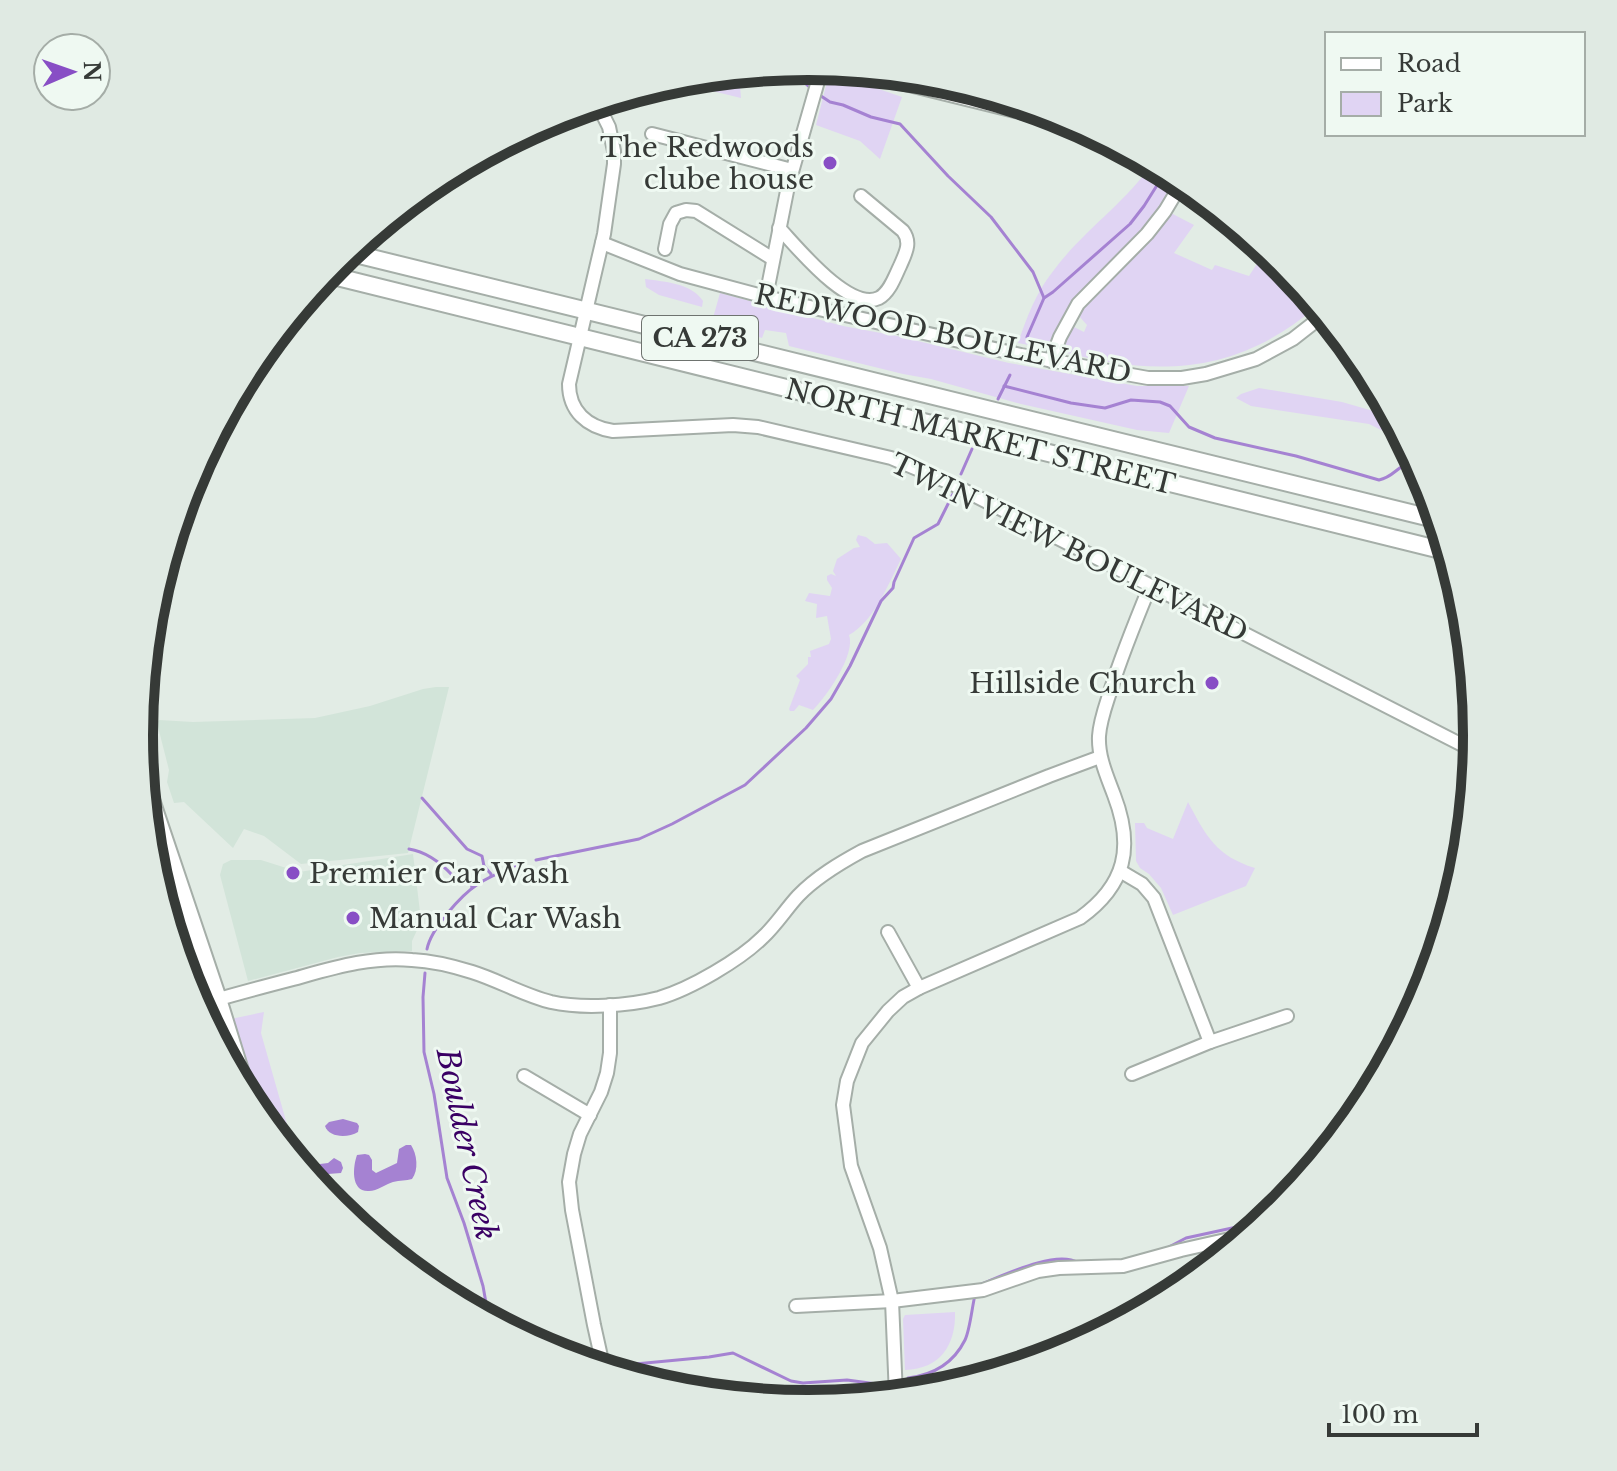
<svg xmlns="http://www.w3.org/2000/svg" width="1617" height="1471" font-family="'Libre Baskerville',serif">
	<rect width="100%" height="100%" fill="#e2ece5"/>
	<g fill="#d2e4d9">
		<polygon points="436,687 449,687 408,853 301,864 264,836 244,829 233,848 184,802 174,803 167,782 169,770 157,723 159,720 193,722 315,718 370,706 423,689"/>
		<polygon points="413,854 421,920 417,920 418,928 412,941 412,951 360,953 338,957 248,981 220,875 223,864 231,860 261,860 299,872"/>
	</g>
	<g fill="#e0d4f3">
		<polygon points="739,73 741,98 671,81 678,79"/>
		<polygon points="835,74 902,97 880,159 860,141 816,125 827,82"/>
		<path d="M1152,164L1178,178L1160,210L1145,231L1073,300L1063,318L1050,349L1018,343C1027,317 1036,292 1054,270C1083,231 1124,204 1152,164Z"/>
		<path d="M1169,212L1194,225L1174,253L1212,270L1215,265L1249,276L1258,262L1297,281L1305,291L1300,300L1307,307L1313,303L1316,307C1237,374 1157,378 1060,351L1072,326L1084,332L1087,325L1078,315L1079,312Z"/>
		<path d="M645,279C666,282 691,283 703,301L702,307L659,295L646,287Z"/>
		<polygon points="720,293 843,326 897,336 1009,363 1137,386 1189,386 1169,433 1137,430 1021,404 931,379 903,374 789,346 786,333 765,330 762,338 722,324 713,318"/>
		<polygon points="1259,388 1342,402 1394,417 1404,436 1391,435 1369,424 1251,406 1236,398 1241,394"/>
		<path d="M858,535L866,537L875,544L887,543L901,559C888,585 874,621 849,635C856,654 827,696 813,710L799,705L794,711H790L789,709L800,680L796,676L808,664V657H811L810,651L829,644L831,639L827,616L816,618L817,604L805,601L809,593L830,596L832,588L827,580V576L831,574L836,576L833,571L837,559L854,548L860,547L856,540Z"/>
		<path d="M1188,802C1206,836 1216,856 1255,868L1246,886L1173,915L1161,888L1149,874L1140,868L1136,861L1135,823H1144L1147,828L1173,839Z"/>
		<polygon points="264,1012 261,1033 298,1163 252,1107 207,1024"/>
		<path d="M955,1312C956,1345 940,1369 905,1370L903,1319L905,1315Z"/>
	</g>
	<g fill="#a582d2">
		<path d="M343,1119L357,1123L359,1126L358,1132C348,1138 329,1138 325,1126L329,1122Z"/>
		<path d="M406,1145H411C417,1154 419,1170 412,1179C406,1181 400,1180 393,1182C386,1184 377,1191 369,1191C350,1192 353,1166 357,1155L365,1154L369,1155L372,1160V1170L376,1173L397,1163L399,1149Z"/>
		<polygon points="334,1158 341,1162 343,1168 341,1173 328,1174 317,1179 313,1178 310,1172 312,1165 328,1163"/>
	</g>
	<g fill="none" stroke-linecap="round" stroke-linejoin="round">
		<g stroke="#a582d2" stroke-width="3">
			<polyline points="792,68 797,76 812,89"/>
			<polyline points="818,94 830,102 843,105 871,117 900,124 948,176 991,217 1033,272 1044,298"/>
			<polyline points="1027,337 1044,298 1053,292 1130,224 1144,206 1166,171"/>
			<path d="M1004,386L1071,403L1105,408L1131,400L1160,402L1170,406L1189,427L1215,438L1296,456L1379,480C1397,476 1396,463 1418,463"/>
			<polyline points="998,399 1010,375"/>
			<polyline points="961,474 972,449"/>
			<polyline points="422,798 467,849 482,856 484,866 491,874 491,876"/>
			<path d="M409,849C427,852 440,862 452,875L463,874L471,882L472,888"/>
			<polyline points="536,860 639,839 672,824 745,785 806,728 831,699 850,666 881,601 893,588 894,582 914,538 938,524 953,494"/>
			<path d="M427,949C431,929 460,896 478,884C491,875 509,869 524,862"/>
			<polyline points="425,973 423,997 424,1052 434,1094 447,1178 464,1223 483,1286 489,1320"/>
			<polyline points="1165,1249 1186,1238 1269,1220"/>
			<path d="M979,1285C1002,1276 1057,1249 1078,1263"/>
			<polyline points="614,1366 709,1357 733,1353 791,1381 803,1383 847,1380 877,1384 885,1383"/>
			<path d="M908,1378C933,1375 953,1364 965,1340C970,1330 972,1307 975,1295"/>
		</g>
		<g stroke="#a5aea8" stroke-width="16">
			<g id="minor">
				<polyline points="844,69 1088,129"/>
				<path d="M597,103L609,127L614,151V164L604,234L569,384C569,411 587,427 613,431L733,425L758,427L891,458L950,483L1476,752"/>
				<polyline points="652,134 792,170"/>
				<path d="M779,228C797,247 849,312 879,298C890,292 895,276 900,266C905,254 912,243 903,231L861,196"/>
				<polyline points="602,243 680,274 766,297 1021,355 1148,378 1182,378 1206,374 1256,359 1293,339 1325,314"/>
				<polyline points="665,249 670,224 676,213 686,210 696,211 773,259"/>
				<polyline points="766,297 788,186 822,67"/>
				<polyline points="1051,361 1060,337 1078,304 1147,234 1165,211 1183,181"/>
				<polyline points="1120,871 1142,884 1154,898 1210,1042"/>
				<polyline points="888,932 919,988"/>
				<path d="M212,1001C239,993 266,986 293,979C333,968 371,956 412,960C432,961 453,966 472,972C498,980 523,995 551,1002C582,1009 628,1006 659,998C690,989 740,960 763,937C776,925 786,909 798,896C816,877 840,863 862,851L1049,776L1100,757"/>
				<polyline points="1132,1074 1210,1042 1287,1016"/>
				<polyline points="524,1076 590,1115"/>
				<polyline points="796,1306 892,1301 983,1290 1038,1271 1059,1268 1123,1266 1181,1250 1252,1234"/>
				<polyline points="604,1370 594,1325 572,1210 569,1182 574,1154 580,1134 601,1092 607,1073 610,1053 610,1005"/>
				<path d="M896,1396L892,1301L880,1248L851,1166L843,1105L847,1081L862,1043L888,1011L903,997L919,988L1080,918C1126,885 1134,847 1114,795C1107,776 1098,757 1099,736C1100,720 1106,705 1111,689C1122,654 1136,620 1150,586"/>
			</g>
		</g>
		<g stroke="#a5aea8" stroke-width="20">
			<g id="major">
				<polyline points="347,252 1439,520"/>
				<polyline points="325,274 1449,552"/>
				<polyline points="143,776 218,999 251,1106"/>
				<polyline points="150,845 210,1029"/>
			</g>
		</g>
		<use href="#minor" stroke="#fff" stroke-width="12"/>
		<use href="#major" stroke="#fff" stroke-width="16"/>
	</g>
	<g fill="#884ec5" stroke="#eff9f2" stroke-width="3">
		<circle cx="830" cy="163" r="8"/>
		<circle cx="1212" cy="683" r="8"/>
		<circle cx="293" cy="873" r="8"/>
		<circle cx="353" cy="918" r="8"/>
	</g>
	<g text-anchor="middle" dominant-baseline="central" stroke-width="6" stroke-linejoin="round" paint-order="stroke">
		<rect fill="#eff9f2" stroke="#6e736f" stroke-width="2" x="642" y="316" width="116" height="44" rx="6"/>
		<g font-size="26" font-weight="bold" fill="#363a37">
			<text x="700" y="338">CA 273</text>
		</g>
		<g font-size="28" fill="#363a37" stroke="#eff9f2" text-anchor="end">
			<text x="814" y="147">The Redwoods<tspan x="814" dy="32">clube house</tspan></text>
			<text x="1196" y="683">Hillside Church</text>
			<text x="309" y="873" text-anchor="start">Premier Car Wash</text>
			<text x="369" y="918" text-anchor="start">Manual Car Wash</text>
		</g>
		<g font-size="28" fill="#363a37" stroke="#eff9f2">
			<text transform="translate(943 334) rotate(12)">REDWOOD BOULEVARD</text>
			<text transform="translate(980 437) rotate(14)">NORTH MARKET STREET</text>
			<text transform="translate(1069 548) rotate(26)">TWIN VIEW BOULEVARD</text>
		</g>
		<g font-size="30" font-style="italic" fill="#3a0064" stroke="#eff9f2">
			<text transform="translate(467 1144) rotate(78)">Boulder Creek</text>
		</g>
	</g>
	<path d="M0 0H1617V1471H0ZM153 735a655 655 0 1 1 1310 0a655 655 0 1 1-1310 0Z" fill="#e0eae3" fill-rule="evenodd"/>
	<path fill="none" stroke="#363a37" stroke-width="10" d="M153 735a655 655 0 1 1 1310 0a655 655 0 1 1-1310 0Z"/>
	<rect x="1325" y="32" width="260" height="104" fill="#eff9f2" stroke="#a5ada7" stroke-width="2"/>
	<rect x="1341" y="58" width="40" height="12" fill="#ffffff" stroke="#a5ada7" stroke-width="2"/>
	<text x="1397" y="72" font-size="24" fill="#363a37">Road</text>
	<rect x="1341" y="92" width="40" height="24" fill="#e0d4f3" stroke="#a5ada7" stroke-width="2"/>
	<text x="1397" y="112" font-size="24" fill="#363a37">Park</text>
	<g transform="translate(72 72) rotate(88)"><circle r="38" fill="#eff9f2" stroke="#a5ada7" stroke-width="2"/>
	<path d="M0-6L14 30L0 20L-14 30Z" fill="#884ec5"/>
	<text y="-12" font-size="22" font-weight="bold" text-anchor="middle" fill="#363a37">N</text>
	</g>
	<path d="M1329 1423v12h148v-12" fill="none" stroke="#363a37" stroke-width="4"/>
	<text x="1341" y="1423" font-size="24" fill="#363a37" stroke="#eff9f2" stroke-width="6" paint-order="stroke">100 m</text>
</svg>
